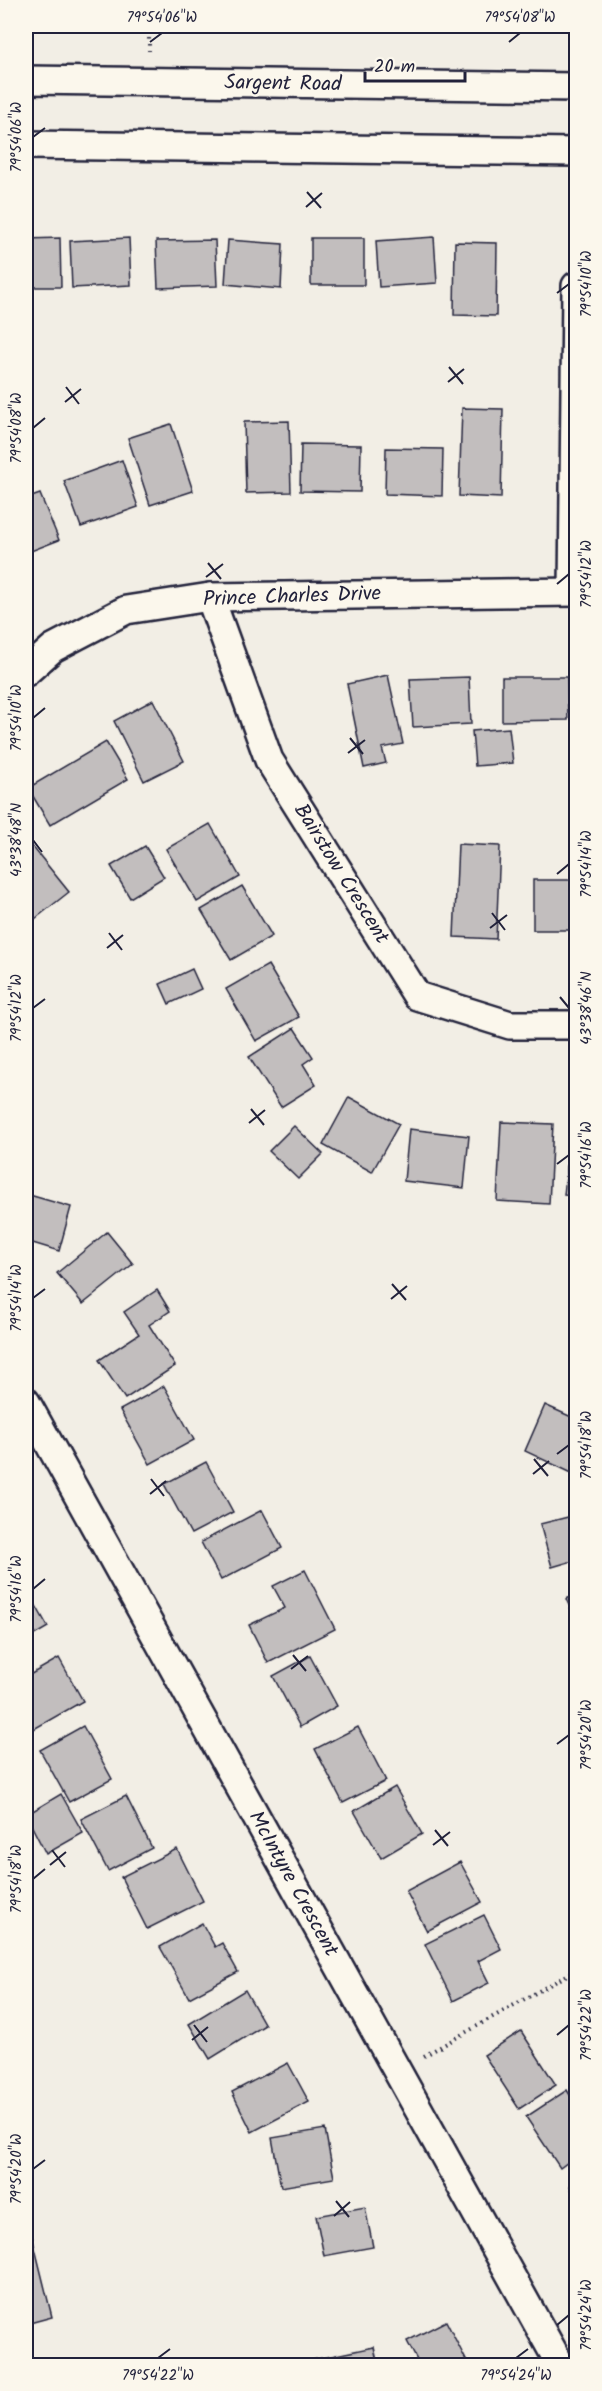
<svg xmlns="http://www.w3.org/2000/svg" width="602" height="2391" font-family="Kalam,sans-serif">
	<rect width="100%" height="100%" fill="#f2eee5"/>
	<filter id="ink" filterUnits="userSpaceOnUse"><feTurbulence type="fractalNoise" baseFrequency=".0167" numOctaves="2"/><feDisplacementMap in="SourceGraphic" scale="12" xChannelSelector="R" yChannelSelector="G"/><feConvolveMatrix kernelMatrix="1 2 1 2 8 2 1 2 1" color-interpolation-filters="sRGB"/></filter>
	<g filter="url(#ink)">
		<g fill="#c2bebe" stroke="#22223b" stroke-width="1.5">
			<polygon points="434,237 437,283 379,287 376,241"/>
			<polygon points="60,238 61,287 26,287 26,239"/>
			<polygon points="129,238 131,285 72,288 70,241"/>
			<rect x="311" y="238" width="53" height="47"/>
			<polygon points="215,240 217,286 158,288 156,241"/>
			<polygon points="228,240 283,244 281,289 225,284"/>
			<polygon points="455,242 497,243 496,316 454,315"/>
			<polygon points="462,408 503,409 501,498 459,496"/>
			<polygon points="289,421 291,492 246,493 244,422"/>
			<polygon points="171,424 193,491 150,505 128,438"/>
			<polygon points="301,444 361,445 360,492 300,491"/>
			<polygon points="386,448 443,449 442,496 385,494"/>
			<polygon points="122,460 138,507 81,527 64,481"/>
			<polygon points="40,494 59,540 26,553 26,499"/>
			<polygon points="388,675 403,744 382,748 386,763 364,768 347,684"/>
			<polygon points="469,677 471,724 413,727 410,679"/>
			<polygon points="502,677 567,677 568,720 502,721"/>
			<polygon points="153,700 184,761 144,781 114,721"/>
			<polygon points="509,728 513,763 475,766 472,731"/>
			<polygon points="106,742 128,779 50,825 28,788"/>
			<polygon points="210,824 240,877 197,902 166,849"/>
			<polygon points="28,841 69,892 26,926 26,843"/>
			<polygon points="458,844 500,846 496,939 454,937"/>
			<polygon points="145,846 164,877 130,898 111,866"/>
			<rect x="533" y="880" width="43" height="50"/>
			<polygon points="242,886 272,936 231,960 201,910"/>
			<polygon points="268,965 299,1017 256,1041 226,989"/>
			<polygon points="192,969 201,989 169,1004 160,984"/>
			<polygon points="294,1028 313,1057 303,1064 316,1085 281,1107 249,1057"/>
			<polygon points="349,1097 399,1124 372,1172 323,1145"/>
			<polygon points="572,1118 576,1118 576,1196 564,1195"/>
			<polygon points="501,1122 553,1124 549,1204 497,1201"/>
			<polygon points="294,1126 323,1154 298,1179 269,1151"/>
			<polygon points="409,1129 469,1136 464,1188 404,1181"/>
			<polygon points="26,1194 71,1207 59,1251 26,1241"/>
			<polygon points="107,1232 133,1264 83,1304 57,1273"/>
			<polygon points="157,1290 170,1311 149,1325 175,1366 125,1399 99,1360 139,1334 124,1312"/>
			<polygon points="164,1386 194,1440 150,1464 120,1410"/>
			<polygon points="545,1405 576,1419 576,1475 525,1451"/>
			<polygon points="206,1462 233,1512 191,1534 164,1484"/>
			<polygon points="262,1510 282,1548 221,1580 201,1542"/>
			<polygon points="576,1515 576,1560 552,1567 540,1524"/>
			<polygon points="305,1570 335,1629 268,1663 249,1625 285,1608 273,1586"/>
			<polygon points="26,1588 48,1627 26,1640"/>
			<polygon points="576,1595 576,1617 575,1618 566,1599"/>
			<polygon points="310,1656 337,1706 300,1727 273,1676"/>
			<polygon points="59,1658 83,1701 27,1733 26,1677"/>
			<polygon points="83,1726 112,1779 69,1802 40,1750"/>
			<polygon points="358,1727 386,1781 343,1803 315,1749"/>
			<polygon points="395,1787 422,1834 381,1858 354,1811"/>
			<polygon points="61,1794 83,1833 46,1854 26,1815"/>
			<polygon points="126,1796 152,1848 108,1871 81,1819"/>
			<polygon points="177,1849 203,1901 147,1929 121,1877"/>
			<polygon points="460,1862 482,1902 427,1931 406,1891"/>
			<polygon points="484,1915 501,1949 478,1961 489,1983 453,2001 425,1944"/>
			<polygon points="202,1923 215,1947 222,1943 238,1972 189,1998 160,1947"/>
			<polygon points="245,1990 265,2025 210,2059 189,2024"/>
			<polygon points="521,2031 556,2085 519,2109 484,2055"/>
			<polygon points="288,2063 309,2102 252,2132 232,2092"/>
			<polygon points="567,2090 576,2105 576,2156 560,2168 526,2117"/>
			<polygon points="325,2129 334,2178 281,2187 272,2138"/>
			<polygon points="576,2183 576,2200 570,2186"/>
			<polygon points="365,2207 373,2247 324,2256 316,2216"/>
			<polygon points="32,2236 52,2317 26,2324 26,2238"/>
			<polygon points="446,2321 469,2366 420,2366 407,2341"/>
			<polygon points="374,2347 378,2366 293,2366 293,2364"/>
		</g>
		<g fill="none" stroke-linecap="round" stroke-linejoin="round">
			<g stroke="#22223b" stroke-width="32">
				<g id="street">
					<polyline points="26,80 576,87"/>
					<polyline points="26,145 576,152"/>
					<polyline points="573,592 576,286"/>
					<polyline points="210,597 269,760 417,996 510,1025 576,1025"/>
					<polyline points="26,672 53,648 126,610 210,597 576,592"/>
					<polyline points="26,1402 561,2366"/>
				</g>
			</g>
			<g stroke="#22223b" stroke-width="4" stroke-dasharray="1.5 4.5" stroke-linecap="butt">
				<polyline points="149,26 149,51"/>
				<polyline points="424,2056 576,1970"/>
			</g>
			<use href="#street" stroke="#fbf7ec" stroke-width="27"/>
		</g>
	</g>
	<path fill="none" stroke="#22223b" stroke-width="2" d="M150,42L162,33M509,42L520,33M33,137L45,128M307,192L321,208M306,207L322,193M557,293L569,284M449,367L463,384M448,382L464,369M66,387L79,404M65,402L81,389M33,428L45,418M208,563L221,579M206,577L223,564M557,584L569,574M33,718L45,708M350,738L363,754M348,753L365,740M33,840L42,852M557,874L569,864M492,913L505,930M490,928L507,915M109,933L122,950M107,948L123,935M560,997L569,1008M33,1008L45,999M251,1109L264,1125M249,1123L265,1110M557,1164L569,1155M392,1284L406,1300M33,1298L45,1289M391,1299L407,1286M557,1454L569,1445M534,1459L548,1476M533,1474L549,1461M151,1479L164,1496M150,1494L166,1481M33,1589L45,1579M293,1655L306,1671M291,1669L308,1656M557,1744L569,1735M435,1830L448,1846M433,1845L450,1832M52,1850L65,1867M50,1865L66,1852M33,1879L45,1869M194,2025L207,2042M557,2035L569,2025M192,2040L208,2027M33,2169L45,2160M336,2201L349,2217M334,2216L350,2202M557,2325L569,2315M158,2358L170,2349M516,2358L528,2349"/>
	<g text-anchor="middle" dominant-baseline="central" stroke-width="5" stroke-linejoin="round" paint-order="stroke">
		<g font-size="21" fill="#22223b" stroke="#fbf7ec">
			<text transform="translate(283 84) rotate(1)">Sargent Road</text>
			<text transform="translate(292 597) rotate(-2)">Prince Charles Drive</text>
			<text transform="translate(341 874) rotate(58)">Bairstow Crescent</text>
			<text transform="translate(293 1884) rotate(61)">McIntyre Crescent</text>
		</g>
	</g>
	<rect width="602" height="2391" fill="none" stroke="#fbf7ec" stroke-width="66"/>
	<path d="M365 72v9h100v-9" fill="none" stroke="#22223b" stroke-width="3"/>
	<text x="374" y="72" font-size="18" fill="#22223b" stroke="#fbf7ec" stroke-width="4.5" paint-order="stroke">20 m</text>
	<rect x="33" y="33" width="536" height="2325" fill="none" stroke="#22223b" stroke-width="2"/>
	<g font-size="15" text-anchor="middle" fill="#22223b">
		<text x="162" y="22">79°54'06"W</text>
		<text x="520" y="22">79°54'08"W</text>
		<text transform="translate(16 137) rotate(-90)" y="5">79°54'06"W</text>
		<text transform="translate(586 284) rotate(-90)" y="5">79°54'10"W</text>
		<text transform="translate(16 428) rotate(-90)" y="5">79°54'08"W</text>
		<text transform="translate(586 574) rotate(-90)" y="5">79°54'12"W</text>
		<text transform="translate(16 718) rotate(-90)" y="5">79°54'10"W</text>
		<text transform="translate(16 840) rotate(-90)" y="5">43°38'48"N</text>
		<text transform="translate(586 864) rotate(-90)" y="5">79°54'14"W</text>
		<text transform="translate(16 1008) rotate(-90)" y="5">79°54'12"W</text>
		<text transform="translate(586 1008) rotate(-90)" y="5">43°38'46"N</text>
		<text transform="translate(586 1155) rotate(-90)" y="5">79°54'16"W</text>
		<text transform="translate(16 1298) rotate(-90)" y="5">79°54'14"W</text>
		<text transform="translate(586 1445) rotate(-90)" y="5">79°54'18"W</text>
		<text transform="translate(16 1589) rotate(-90)" y="5">79°54'16"W</text>
		<text transform="translate(586 1735) rotate(-90)" y="5">79°54'20"W</text>
		<text transform="translate(16 1879) rotate(-90)" y="5">79°54'18"W</text>
		<text transform="translate(586 2025) rotate(-90)" y="5">79°54'22"W</text>
		<text transform="translate(16 2169) rotate(-90)" y="5">79°54'20"W</text>
		<text transform="translate(586 2315) rotate(-90)" y="5">79°54'24"W</text>
		<text x="158" y="2380">79°54'22"W</text>
		<text x="516" y="2380">79°54'24"W</text>
	</g>
</svg>
